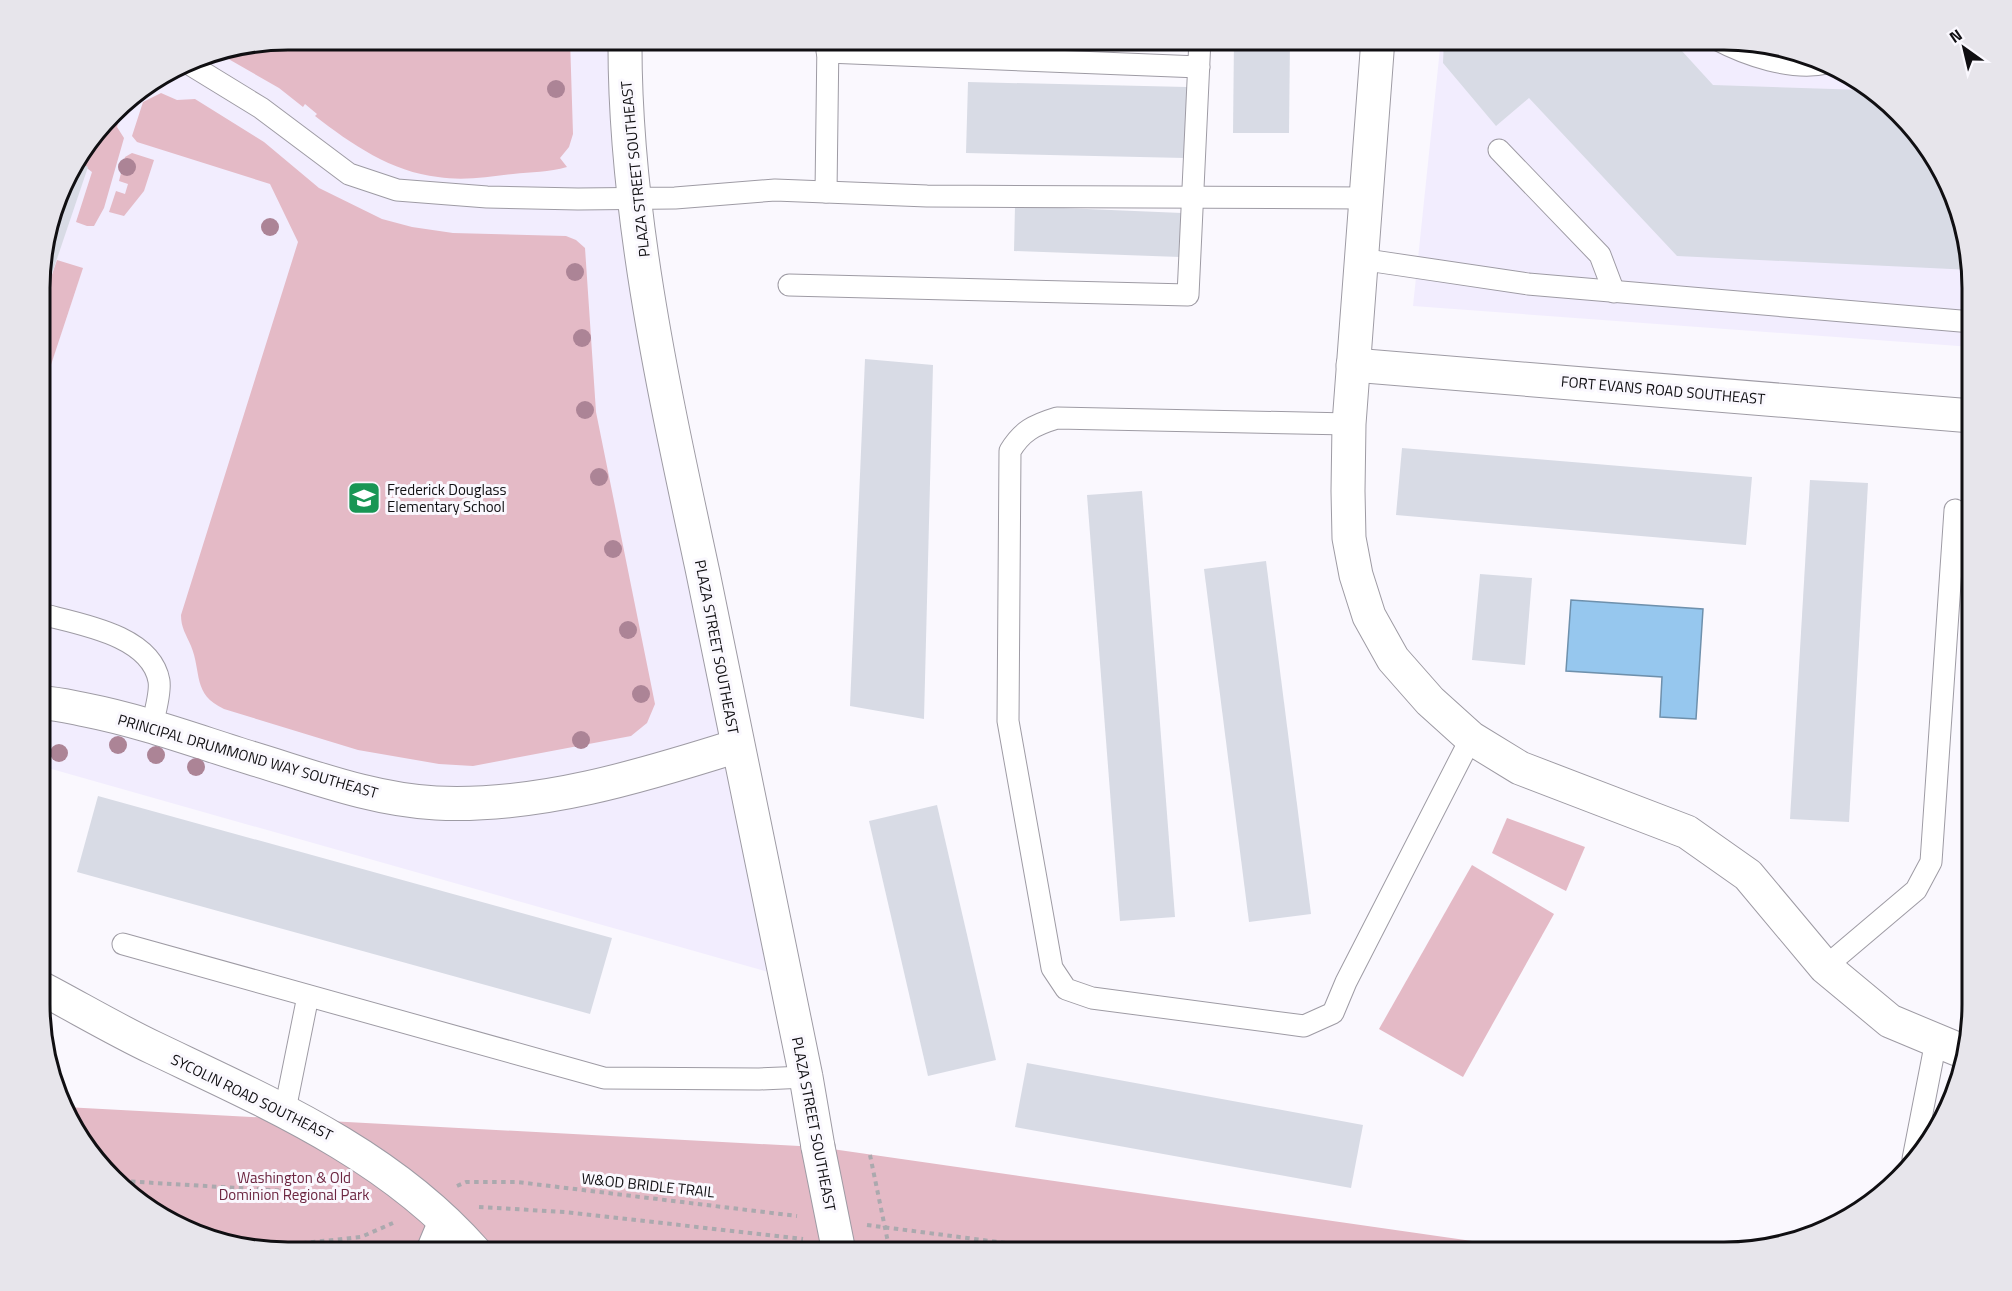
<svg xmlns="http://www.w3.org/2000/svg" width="2012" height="1291" font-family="'Titillium Web',sans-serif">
	<rect width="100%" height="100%" fill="#faf8fe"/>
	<g fill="#f2edfe">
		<polygon points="288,39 625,39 625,79 786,977 41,766 41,256 65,178 124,101 193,58"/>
		<polygon points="1441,39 1724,39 1804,52 1863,81 1940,164 1972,272 1972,347 1413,306"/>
	</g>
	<g fill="#e4bac6">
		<path d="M288,39H570L573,134L569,147L560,158L567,167C549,172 531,172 513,174C488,177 463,181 438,177C392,172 351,144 315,116L317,114L305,104L303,107L279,88L218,53Z"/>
		<path d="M161,93L177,100L195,99L264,142L319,188L382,219L412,227L453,233L566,236L576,240L585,248L596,412L655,704L647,723L631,736L473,766L439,764L358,750L224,709C192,694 202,673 191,646C186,634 181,628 181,615L298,242L270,184L137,142L132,136L143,102Z"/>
		<polygon points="125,100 117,127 124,138 104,208 94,226 87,226 76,222 92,172 79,162"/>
		<polygon points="132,153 154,160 144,191 124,216 109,212 116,191 125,194 128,184 119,181 125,157"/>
		<polygon points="57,260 83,268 41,395 41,307"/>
		<polygon points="1507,818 1585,847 1566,891 1492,853"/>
		<polygon points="1472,865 1554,914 1463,1077 1379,1029"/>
		<polygon points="65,1107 818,1147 1549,1252 288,1252 208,1239 149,1210 73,1128"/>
	</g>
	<polygon fill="#96c7ee" stroke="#6e90ac" stroke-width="1.5" points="1571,600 1703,609 1696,719 1660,717 1662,677 1566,671"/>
	<g fill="#d8dbe5">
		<polygon points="1234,39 1290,39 1289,133 1233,133"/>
		<polygon points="1444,39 1671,39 1713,85 1864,90 1867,86 1940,164 1972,270 1677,256 1529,98 1496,126 1443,63"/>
		<polygon points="968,82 1187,87 1185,158 966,153"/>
		<polygon points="78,161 88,167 41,306 41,256 65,178"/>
		<polygon points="1015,206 1182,213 1180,257 1014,251"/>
		<polygon points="865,359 933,365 924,719 850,706"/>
		<polygon points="1402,448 1752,477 1746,545 1396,515"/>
		<polygon points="1810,480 1868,483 1849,822 1790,819"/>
		<polygon points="1142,491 1175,917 1120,921 1087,495"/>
		<polygon points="1266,561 1311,914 1249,922 1204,569"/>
		<polygon points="1480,574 1532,578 1525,665 1472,660"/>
		<polygon points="98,796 612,938 590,1014 77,872"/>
		<polygon points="937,805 996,1060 928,1076 869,821"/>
		<polygon points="1027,1063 1363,1125 1351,1188 1015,1127"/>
	</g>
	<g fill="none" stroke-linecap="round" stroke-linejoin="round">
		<g stroke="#9e9ba4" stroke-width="23">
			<g id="service">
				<path d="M1716,39C1746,55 1792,71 1827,63"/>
				<polyline points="827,52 1199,67"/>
				<polyline points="186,62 261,108 349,174 397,190 487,197 578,199 675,198 775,190 927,196 1365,198"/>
				<polyline points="1499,150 1600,255 1614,292"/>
				<polyline points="826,192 828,39"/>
				<polyline points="1360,259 1528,284 1972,322"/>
				<polyline points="789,285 1188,295 1200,39"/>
				<path d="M1349,424L1057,418C1034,425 1022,431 1010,451L1008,721L1052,968L1066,989L1092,998L1304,1026L1333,1013L1346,982L1471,738"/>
				<path d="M41,614C79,624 151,635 159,681C161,694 154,714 152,727"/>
				<polyline points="123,944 604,1078 759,1079 806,1077"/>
				<polyline points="1825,967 1916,890 1931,862 1955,510"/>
				<polyline points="285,1110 308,996"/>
				<polyline points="1913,1159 1936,1041"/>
				<polyline points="426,1252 441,1216"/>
			</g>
		</g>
		<g stroke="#9e9ba4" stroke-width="35">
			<g id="minor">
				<polyline points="1378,39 1349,424 1348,491 1349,538 1356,575 1369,616 1393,659 1430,701 1471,738 1520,768 1687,832 1748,875 1825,967 1890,1021 1957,1049 1966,1050"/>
				<polyline points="1353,365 1972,416"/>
				<path d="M41,703C56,703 71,707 86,710C142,721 196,741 251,758C311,776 373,800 436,803C537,808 642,776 737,746"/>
				<path d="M41,988C79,1008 116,1030 154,1048C269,1103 389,1154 475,1252"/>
			</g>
		</g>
		<g stroke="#9e9ba4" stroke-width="35">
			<path id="secondary" d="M625,39C624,216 666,400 703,573C738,741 772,909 806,1077L818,1147"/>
		</g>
		<g stroke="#aba9ae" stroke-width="4" stroke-dasharray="4.5 4.5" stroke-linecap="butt">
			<polyline points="122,1181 355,1195"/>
			<polyline points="457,1186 466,1182 517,1182 797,1216"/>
			<polyline points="479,1207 565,1212 803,1239"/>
			<polyline points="867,1225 1075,1252"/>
			<polyline points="230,1243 304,1243 361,1237 393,1223"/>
			<polyline points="873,1247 925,1252"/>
		</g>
		<use href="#service" stroke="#fff" stroke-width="21"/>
		<use href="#minor" stroke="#fff" stroke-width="33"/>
		<use href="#secondary" stroke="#fff" stroke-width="33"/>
		<g stroke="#9e9ba4" stroke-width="35" stroke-linecap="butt">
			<polyline id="secondary-bridge" points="818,1147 839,1252"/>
		</g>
		<polyline stroke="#aba9ae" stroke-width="4" stroke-dasharray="4.5 4.5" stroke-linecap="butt" points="870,1155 890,1252"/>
		<use href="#secondary-bridge" stroke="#fff" stroke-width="33"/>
	</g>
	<g fill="#ac8496">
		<circle cx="556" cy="89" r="9"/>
		<circle cx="127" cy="167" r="9"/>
		<circle cx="270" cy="227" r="9"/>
		<circle cx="575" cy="272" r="9"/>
		<circle cx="582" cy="338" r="9"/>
		<circle cx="585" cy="410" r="9"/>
		<circle cx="599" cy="477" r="9"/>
		<circle cx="613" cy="549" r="9"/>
		<circle cx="628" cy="630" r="9"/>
		<circle cx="641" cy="694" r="9"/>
		<circle cx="581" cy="740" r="9"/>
		<circle cx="118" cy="745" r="9"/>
		<circle cx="59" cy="753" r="9"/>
		<circle cx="156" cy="755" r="9"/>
		<circle cx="196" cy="767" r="9"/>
	</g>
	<defs>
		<g id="school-square" transform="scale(1.725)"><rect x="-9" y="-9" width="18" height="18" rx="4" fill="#189654" stroke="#faf8fe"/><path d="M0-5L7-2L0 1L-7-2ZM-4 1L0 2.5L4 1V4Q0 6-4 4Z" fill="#fff"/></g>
	</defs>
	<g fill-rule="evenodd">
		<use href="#school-square" x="364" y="498"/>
	</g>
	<g text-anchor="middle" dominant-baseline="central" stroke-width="6" stroke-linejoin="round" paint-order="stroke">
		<g font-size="15" fill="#100f12" stroke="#faf8fe">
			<text transform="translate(635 169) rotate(-96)">PLAZA STREET SOUTHEAST</text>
			<text transform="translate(1663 390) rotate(5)">FORT EVANS ROAD SOUTHEAST</text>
			<text transform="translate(717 647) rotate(79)">PLAZA STREET SOUTHEAST</text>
			<text transform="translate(248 756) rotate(16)">PRINCIPAL DRUMMOND WAY SOUTHEAST</text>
			<text transform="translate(252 1097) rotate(26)">SYCOLIN ROAD SOUTHEAST</text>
			<text transform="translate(814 1124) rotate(79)">PLAZA STREET SOUTHEAST</text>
			<text transform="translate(648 1185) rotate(6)">W&amp;OD BRIDLE TRAIL</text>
		</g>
		<g font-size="15" fill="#100f12" stroke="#faf8fe" text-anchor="start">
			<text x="387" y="489">Frederick Douglass<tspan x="387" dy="17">Elementary School</tspan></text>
		</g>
		<g font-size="15" fill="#6c2540" stroke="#faf8fe">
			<text x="294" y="1177">Washington &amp; Old<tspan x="294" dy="17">Dominion Regional Park</tspan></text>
		</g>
	</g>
	<path d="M0 0H2012V1291H0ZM288 50H1724A238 238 0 0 1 1962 288V1004A238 238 0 0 1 1724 1242H288A238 238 0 0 1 50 1004V288A238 238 0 0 1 288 50Z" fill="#e7e5eb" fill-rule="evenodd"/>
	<path fill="none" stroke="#100f12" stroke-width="3" d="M288 50H1724A238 238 0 0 1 1962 288V1004A238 238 0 0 1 1724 1242H288A238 238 0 0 1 50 1004V288A238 238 0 0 1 288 50Z"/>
	<g transform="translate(1964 48) rotate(326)" stroke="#faf8fe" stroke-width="4.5" paint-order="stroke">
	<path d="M0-4.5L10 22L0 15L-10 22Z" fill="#100f12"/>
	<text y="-9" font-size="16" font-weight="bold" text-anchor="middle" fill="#100f12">N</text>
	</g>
</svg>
